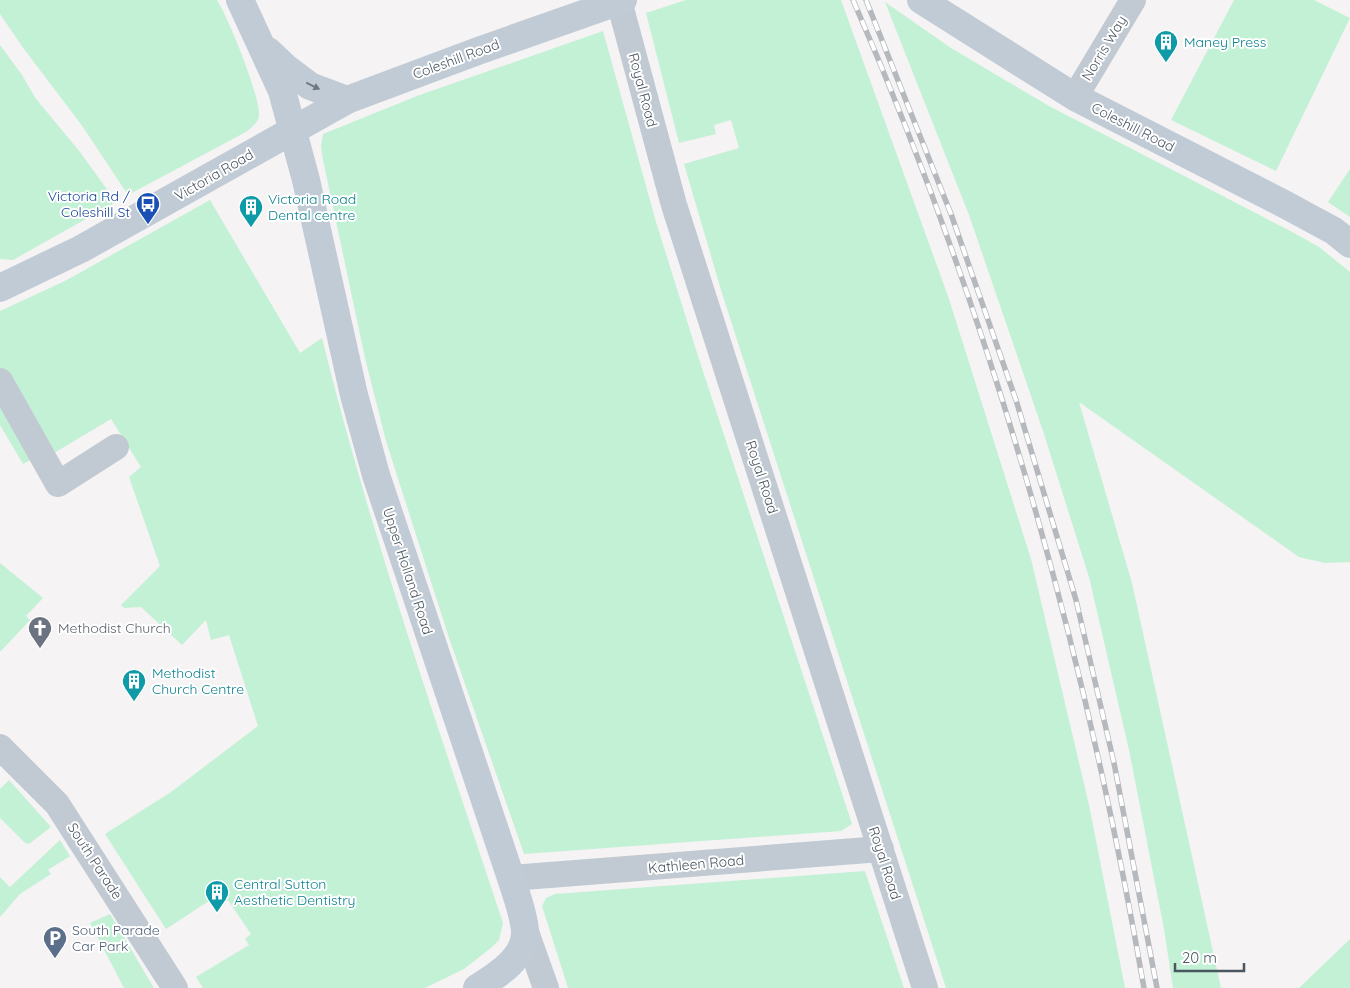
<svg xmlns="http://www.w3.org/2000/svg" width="1350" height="988" font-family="Quicksand,sans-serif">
	<rect width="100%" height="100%" fill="#f5f3f3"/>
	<g fill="#c3f1d5">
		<path d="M0,0H217C228,17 261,98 259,116C258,123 250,129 244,133L128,195L83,127L24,49L0,14Z"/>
		<polygon points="686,0 841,0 949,299 1031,559 1089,805 1125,988 946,988 721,290 684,164 739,148 731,120 714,125 716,134 679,143 646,13"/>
		<polygon points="1234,0 1314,0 1350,18 1276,171 1171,120"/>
		<polygon points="885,2 951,48 1049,106 1296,234 1319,247 1350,272 1350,562 1325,563 1299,557 1079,402 1132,583 1221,988 1173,988 1164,929 1129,750 1089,577 1043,431 969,215"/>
		<polygon points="603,31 656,222 698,356 852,824 841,831 524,854 449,638 386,441 365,358 323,160 321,146 323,134 417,96"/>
		<polygon points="0,45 22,75 36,99 80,152 116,202 13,260 0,259"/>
		<polygon points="1350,169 1350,217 1328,202"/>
		<path d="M210,200L300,353L322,338C371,537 439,729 503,923L499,940L492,947L464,969L425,988H203L196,977L249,945L245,939L251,934L228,900L223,903L218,895L166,929L105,834L171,792L258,726L229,635L211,640L206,620L182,645L141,607L124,608L121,605L160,566L129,477L141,467L111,419L49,456L0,367V311L65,281Z"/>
		<polygon points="0,396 34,458 23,464 0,425"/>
		<polygon points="0,563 43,598 26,616 30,620 0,652"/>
		<polygon points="9,780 51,827 29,844 25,843 0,818 0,789"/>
		<polygon points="60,840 70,856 48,870 51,874 20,894 0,917 0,877 10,887"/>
		<polygon points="865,871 904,988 568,988 542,906 546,898 555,894"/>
		<polygon points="110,914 154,988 124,988 90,923"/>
		<polygon points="1350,939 1350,988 1299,988"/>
	</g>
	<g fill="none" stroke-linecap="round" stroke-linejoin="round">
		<g stroke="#c1cad2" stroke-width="26">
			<polyline points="619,1 674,205 925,988"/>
			<polyline points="1075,97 1133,0"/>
			<polyline points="0,381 58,484 116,447"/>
			<polyline points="0,747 57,804 175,988"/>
			<polyline points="512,881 524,877 881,849"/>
			<polyline points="526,932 546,988"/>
		</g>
		<g stroke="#c1cbd6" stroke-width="28">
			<path d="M240,0L282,91L306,180L354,395L376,475L512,881C517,897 524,915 525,931C527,957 496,976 477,988"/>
			<polyline points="921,0 1075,97 1286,205 1334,231 1350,244"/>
			<polyline points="268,51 286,68 310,86 347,100"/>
			<polyline points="0,288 81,249 347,100 478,51 623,0"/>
		</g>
		<g stroke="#b5b8bd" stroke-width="5.5">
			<g id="rail">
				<path d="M853,0C991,316 1085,649 1144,988"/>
				<polyline points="866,0 951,214 1016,400 1076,600 1114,763 1157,988"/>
			</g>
		</g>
		<use href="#rail" stroke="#fff" stroke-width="4" stroke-dasharray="11" stroke-linecap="butt"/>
	</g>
	<defs><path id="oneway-solid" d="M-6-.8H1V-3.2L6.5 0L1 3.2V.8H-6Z" transform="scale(1.25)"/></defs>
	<use fill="#6e7984" href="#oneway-solid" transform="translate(313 86) rotate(26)"/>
	<defs>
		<g id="building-pin" transform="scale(1.25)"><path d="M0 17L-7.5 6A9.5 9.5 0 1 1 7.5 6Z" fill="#0f9aa8" stroke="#fff"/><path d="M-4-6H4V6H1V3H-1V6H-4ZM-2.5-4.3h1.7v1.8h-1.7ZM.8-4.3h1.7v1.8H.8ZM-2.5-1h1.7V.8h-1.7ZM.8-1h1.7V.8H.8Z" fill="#fff"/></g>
		<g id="bus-pin" transform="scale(1.25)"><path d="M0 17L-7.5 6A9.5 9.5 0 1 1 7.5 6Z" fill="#1a4fb4" stroke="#fff"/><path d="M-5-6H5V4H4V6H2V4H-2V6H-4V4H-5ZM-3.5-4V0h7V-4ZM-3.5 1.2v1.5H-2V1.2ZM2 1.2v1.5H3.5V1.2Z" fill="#fff"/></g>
		<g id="church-pin" transform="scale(1.25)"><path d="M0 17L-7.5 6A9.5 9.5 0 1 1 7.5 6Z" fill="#6b7280" stroke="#fff"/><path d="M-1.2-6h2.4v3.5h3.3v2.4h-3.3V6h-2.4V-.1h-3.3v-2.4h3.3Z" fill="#fff"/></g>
		<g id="parking-pin" transform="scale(1.25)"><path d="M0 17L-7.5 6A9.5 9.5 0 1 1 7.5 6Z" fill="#5c6f8a" stroke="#fff"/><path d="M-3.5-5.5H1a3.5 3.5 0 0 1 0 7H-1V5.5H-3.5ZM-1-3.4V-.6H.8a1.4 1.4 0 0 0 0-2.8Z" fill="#fff"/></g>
	</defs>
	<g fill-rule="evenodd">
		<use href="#building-pin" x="1166" y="42"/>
		<use href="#bus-pin" x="148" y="204"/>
		<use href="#building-pin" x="251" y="207"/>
		<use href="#church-pin" x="40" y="628"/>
		<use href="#building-pin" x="134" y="681"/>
		<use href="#building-pin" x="217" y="892"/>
		<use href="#parking-pin" x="55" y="938"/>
	</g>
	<g text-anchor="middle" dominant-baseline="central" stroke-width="4" stroke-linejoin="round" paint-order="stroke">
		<g font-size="14" fill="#0d838f" stroke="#fff" text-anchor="start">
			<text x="1184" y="42">Maney Press</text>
			<text x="268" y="199">Victoria Road<tspan x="268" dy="16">Dental centre</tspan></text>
			<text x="152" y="673">Methodist<tspan x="152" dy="16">Church Centre</tspan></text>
			<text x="234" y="884">Central Sutton<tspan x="234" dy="16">Aesthetic Dentistry</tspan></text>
		</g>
		<g font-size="14" fill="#4a5661" stroke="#fff">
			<text transform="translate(1104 48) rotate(-59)">Norris Way</text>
			<text transform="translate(456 59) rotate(-20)">Coleshill Road</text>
			<text transform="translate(643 90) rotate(75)">Royal Road</text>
			<text transform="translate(1133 127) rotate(27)">Coleshill Road</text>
			<text transform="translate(214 175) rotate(-30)">Victoria Road</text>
			<text transform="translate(762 477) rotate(72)">Royal Road</text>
			<text transform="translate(408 571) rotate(72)">Upper Holland Road</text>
			<text transform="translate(95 861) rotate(57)">South Parade</text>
			<text transform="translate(885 863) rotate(72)">Royal Road</text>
			<text transform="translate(696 864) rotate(-5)">Kathleen Road</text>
		</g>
		<g font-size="14" fill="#164399" stroke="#fff" text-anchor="end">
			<text x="130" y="196">Victoria Rd /<tspan x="130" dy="16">Coleshill St</tspan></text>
		</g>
		<g font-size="14" fill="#5b616d" stroke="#fff" text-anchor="start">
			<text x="58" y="628">Methodist Church</text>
		</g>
		<g font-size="14" fill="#4e5e75" stroke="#fff" text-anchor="start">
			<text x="72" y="930">South Parade<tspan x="72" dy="16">Car Park</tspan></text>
		</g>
	</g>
	<path d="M1175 963v8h69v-8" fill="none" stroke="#4a5661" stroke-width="2.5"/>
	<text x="1182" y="963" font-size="15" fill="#4a5661" stroke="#ffffff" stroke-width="4" paint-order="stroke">20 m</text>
</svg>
